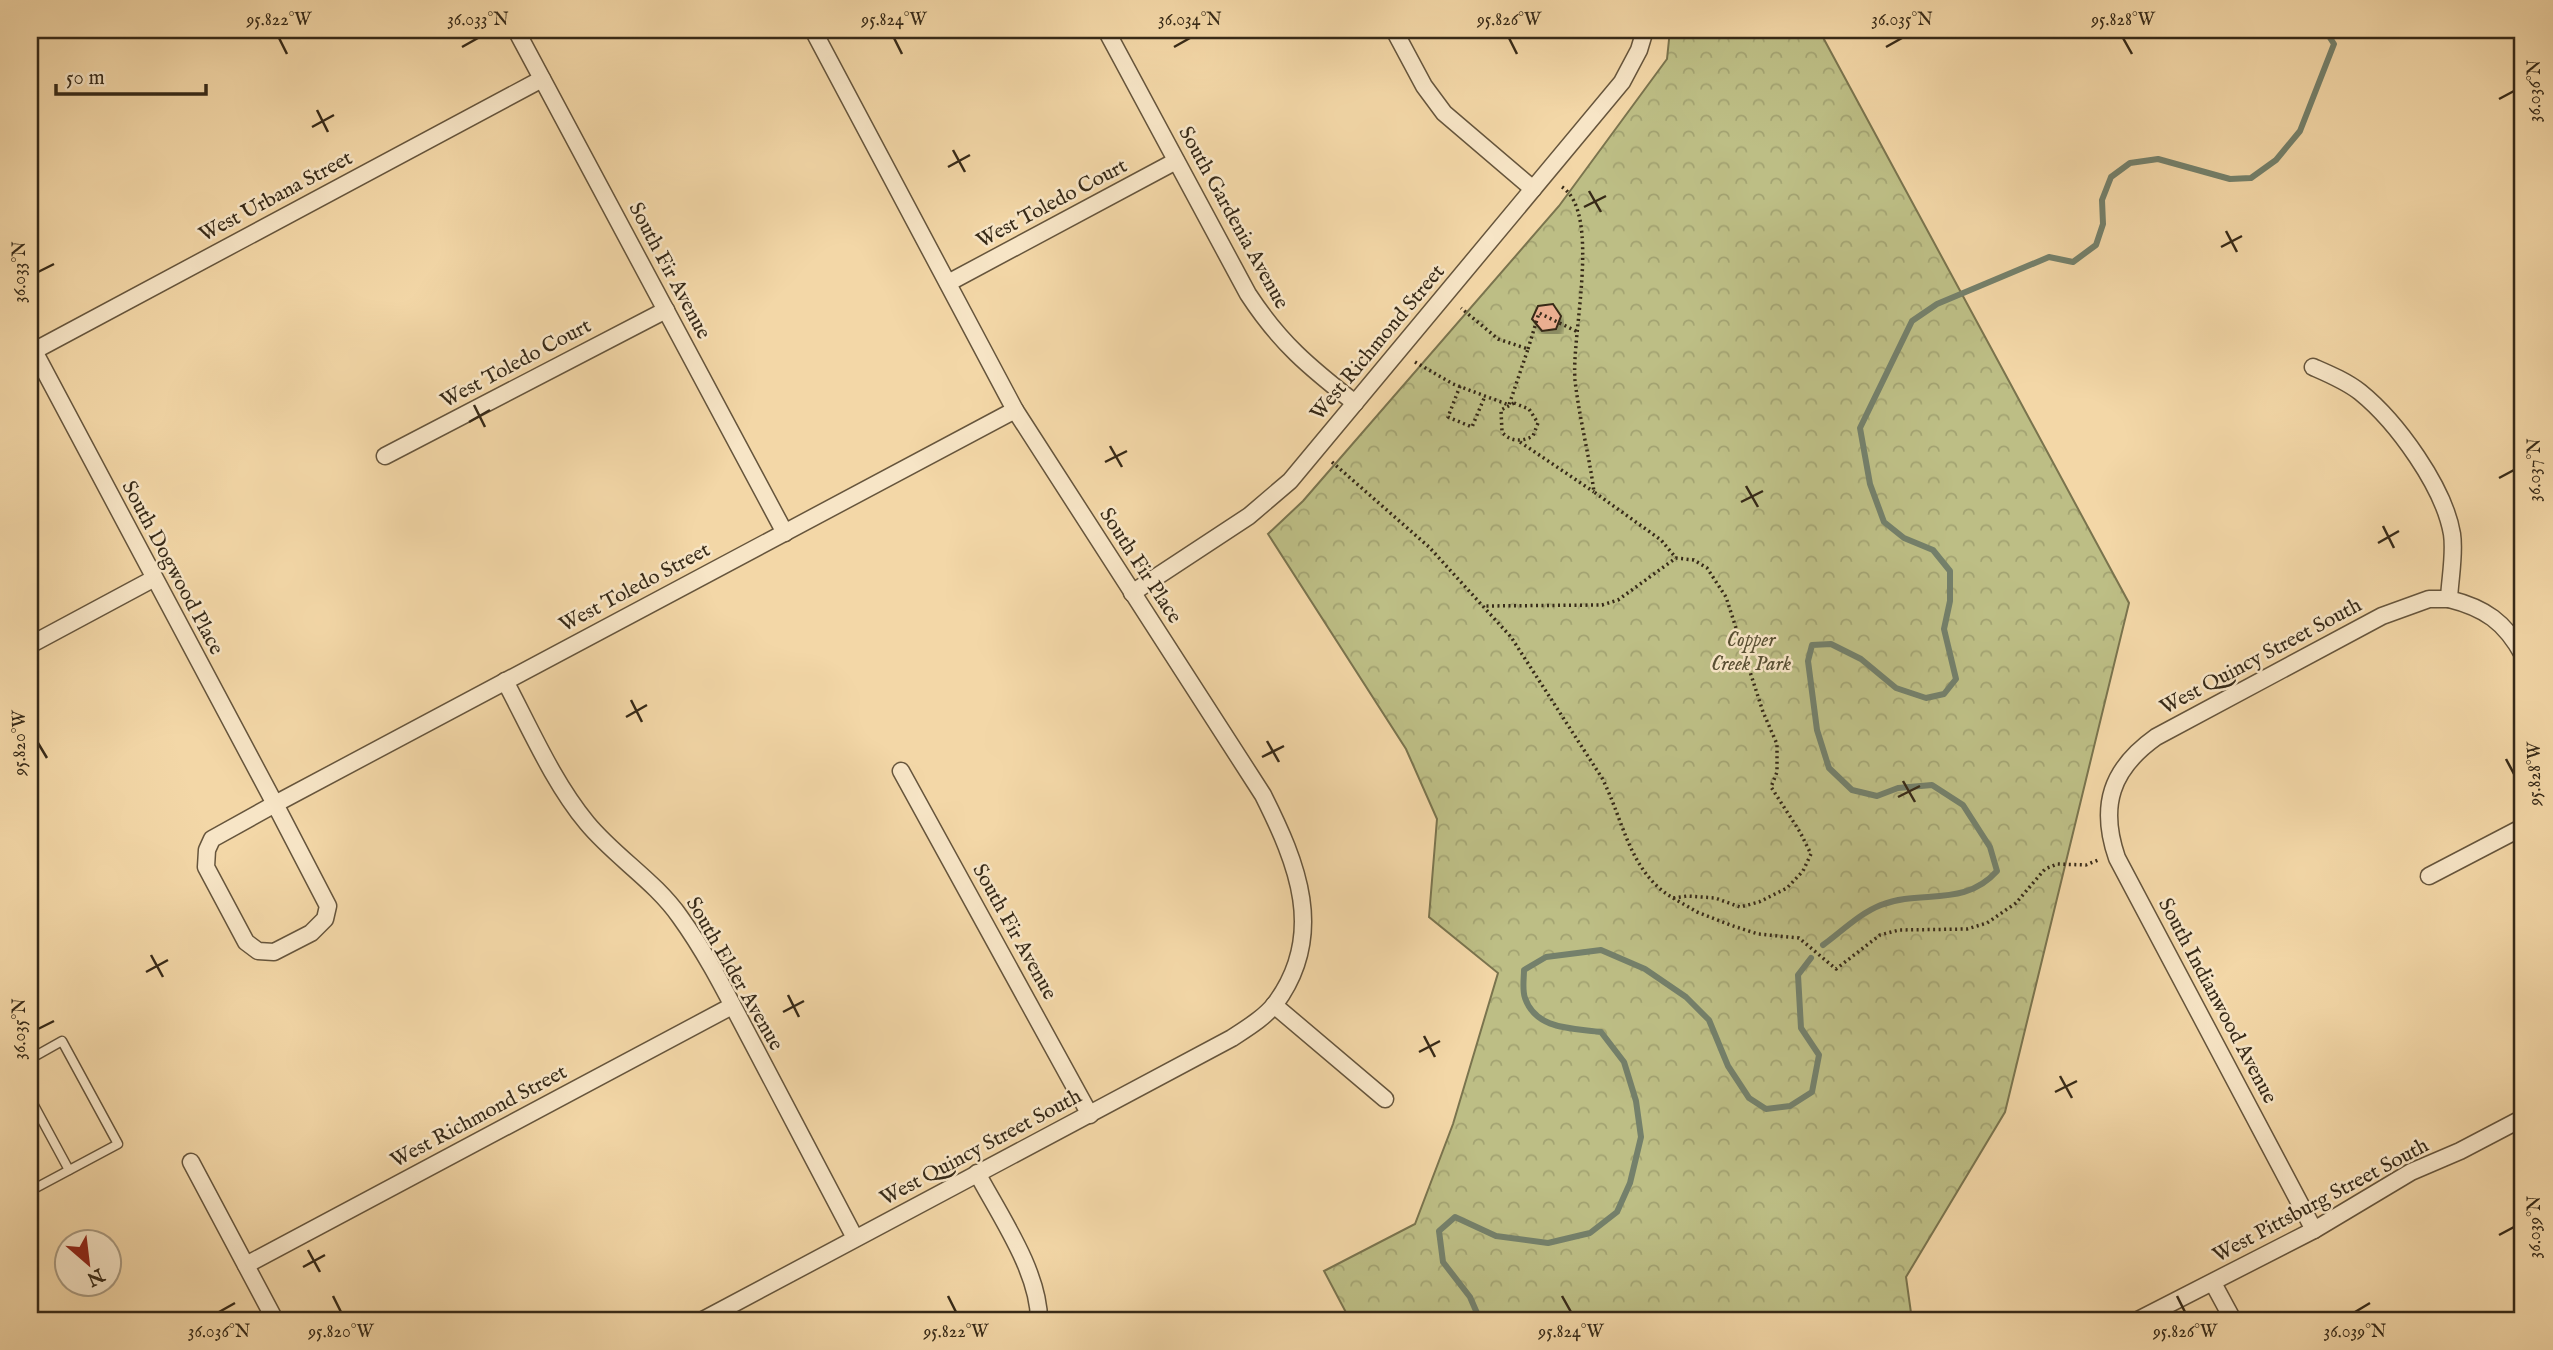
<svg xmlns="http://www.w3.org/2000/svg" width="2553" height="1350" font-family="'IM FELL English',serif">
	<defs>
		<pattern id="park-crowns" width="20" height="18" patternUnits="userSpaceOnUse" patternTransform="scale(1.75)"><rect width="20" height="18" fill="#bdbe85"/><path d="M2 6a3 3 0 1 1 6 0M12 15a3 3 0 1 1 6 0" fill="none" stroke="#a3a372"/></pattern>
		<filter id="shadow"><feDropShadow dx="4" dy="7" stdDeviation="2" flood-color="#0004"/></filter>
	</defs>
	<rect width="100%" height="100%" fill="#f3d7a7"/>
	<filter id="stains"><feTurbulence type="fractalNoise" baseFrequency=".00286" numOctaves="4"/><feColorMatrix values="0 0 0 0 .2 0 0 0 0 .09 0 0 0 0 .02 0 0 0 .5 -.17"/></filter>
	<radialGradient id="worn" r=".72"><stop offset=".6" stop-color="#630" stop-opacity="0"/><stop offset="1" stop-color="#630" stop-opacity=".3"/></radialGradient>
	<polygon fill="url(#park-crowns)" stroke="#7a744e" stroke-width="2" points="1670,30 1819,30 2129,603 2005,1112 1906,1277 1912,1320 1350,1320 1324,1271 1415,1224 1453,1124 1498,973 1429,917 1437,819 1406,749 1268,534 1303,501 1559,206 1667,59"/>
	<g fill="none" stroke-linecap="round" stroke-linejoin="round">
		<g stroke="#74806b" stroke-width="6">
			<path d="M1823,945C1841,932 1860,913 1881,905C1922,889 1964,908 1997,871L1990,847L1963,805L1932,785L1898,788L1877,796L1852,790L1829,768L1817,730L1808,661L1812,645L1831,644L1861,659L1896,688L1926,698L1944,694L1956,679L1944,629L1950,601V571L1933,550L1904,538L1884,522L1870,484L1860,428L1912,321L1937,304L2049,257L2073,262L2096,245L2103,224L2102,200L2111,177L2130,163L2158,159L2230,179L2251,178L2276,160L2300,131L2334,44L2325,30"/>
			<path d="M1480,1320L1470,1297L1443,1262L1439,1231L1455,1217L1496,1236L1548,1243L1590,1233L1617,1212L1630,1183L1641,1137L1636,1101L1624,1062L1601,1032C1572,1028 1536,1030 1525,998C1522,990 1524,978 1524,970L1546,957L1601,950L1645,969L1686,997L1709,1020L1728,1066L1749,1098L1766,1109L1790,1106L1812,1092L1819,1055L1801,1028L1798,975L1811,958"/>
		</g>
	</g>
	<polygon fill="#eaae90" stroke="#372a18" stroke-width="2" filter="url(#shadow)" points="1553,304 1561,316 1556,329 1542,331 1532,319 1538,306"/>
	<g fill="none" stroke-linecap="round" stroke-linejoin="round">
		<g stroke="#66553c" stroke-width="11">
			<g id="lane">
				<polyline points="30,1059 62,1041 118,1144 30,1191"/>
				<polyline points="30,1098 69,1170"/>
			</g>
		</g>
		<g stroke="#66553c" stroke-width="19">
			<g id="street">
				<polyline points="516,30 785,533"/>
				<path d="M1106,30L1248,294C1280,343 1309,367 1355,403"/>
				<polyline points="1394,30 1424,86 1444,113 1533,189"/>
				<polyline points="948,283 1176,161"/>
				<polyline points="34,351 275,804 1015,410"/>
				<polyline points="30,353 542,79"/>
				<path d="M2313,367C2329,374 2346,381 2360,392C2397,422 2444,487 2452,534C2455,554 2450,578 2449,599C2485,608 2505,622 2523,655"/>
				<polyline points="385,456 666,310"/>
				<polyline points="1132,593 1249,516 1290,481 1622,82 1639,50 1645,30"/>
				<polyline points="30,645 153,579"/>
				<path d="M505,681C530,728 553,782 587,823C615,857 655,881 680,917C709,957 731,1003 754,1046C788,1110 821,1174 855,1238"/>
				<polyline points="901,771 1090,1115"/>
				<polygon points="275,804 328,906 325,919 311,933 274,952 258,951 246,942 206,867 207,850 212,839"/>
				<polyline points="2429,876 2523,827"/>
				<polyline points="1274,1005 1385,1099"/>
				<polyline points="191,1162 275,1320"/>
				<path d="M977,1173C1000,1216 1039,1272 1039,1320"/>
				<path d="M2314,1230L2117,858C2099,806 2111,769 2156,737L2382,616L2429,599H2449"/>
				<polyline points="246,1265 732,1006"/>
				<polyline points="2213,1283 2233,1320"/>
				<path d="M703,1320L1232,1038C1247,1028 1264,1018 1275,1004C1327,934 1297,863 1263,795L1015,410L813,30"/>
				<polyline points="2138,1320 2314,1230 2411,1172 2460,1151 2523,1118"/>
			</g>
		</g>
		<g stroke="#372a18" stroke-width="3.5" stroke-dasharray="2 3.5" stroke-linecap="butt">
			<path d="M1562,187C1602,213 1571,336 1575,380C1579,417 1589,454 1594,492L1661,540L1676,558"/>
			<polyline points="1528,349 1539,313 1578,332"/>
			<polyline points="1415,362 1453,384 1509,405 1528,349 1498,339 1461,308"/>
			<polyline points="1460,386 1448,417 1472,427 1485,396"/>
			<path d="M1514,403L1529,409L1538,423L1533,436C1522,442 1510,442 1502,432L1501,410Z"/>
			<polyline points="1520,442 1594,492"/>
			<path d="M1332,462L1429,547L1511,637L1602,778C1624,821 1629,872 1673,898L1687,896L1715,898L1740,907L1759,902L1787,888L1803,871L1811,854L1800,832L1771,787L1777,772V744L1763,712L1726,597L1707,568L1694,560L1676,558L1618,600L1602,605L1483,606"/>
			<polyline points="1673,898 1697,912 1730,925 1758,934 1799,938 1836,969 1880,935 1899,930 1967,929 1987,923 2016,903 2045,869 2057,864 2086,865 2098,860"/>
		</g>
		<use href="#lane" stroke="#f7e5c6" stroke-width="8"/>
		<use href="#street" stroke="#f7e5c6" stroke-width="16"/>
	</g>
	<path fill="none" stroke="#372a18" stroke-width="2.5" d="M279,38L287,54M894,38L902,54M1509,38L1517,54M2123,38L2132,54M462,47L478,38M1174,47L1190,38M1886,47L1902,38M2499,99L2514,91M317,110L328,132M312,127L334,115M953,150L965,172M948,167L970,155M1589,191L1601,212M1584,207L1606,196M2226,231L2237,252M2221,247L2242,236M38,272L54,264M474,405L485,427M469,422L490,410M1110,446L1122,467M1105,462L1127,451M2499,478L2514,470M1746,486L1758,507M1741,502L1763,491M2383,526L2394,548M2378,543L2399,531M631,700L642,722M626,717L647,705M1267,741L1279,762M38,743L47,758M1262,757L1284,746M2506,759L2514,774M1903,781L1915,802M1898,797L1920,786M151,955L163,977M146,972L168,960M788,995L799,1017M783,1012L804,1001M38,1029L54,1021M1424,1036L1435,1057M1419,1052L1440,1041M2060,1076L2072,1098M2055,1092L2077,1081M2499,1235L2514,1227M308,1250L320,1272M303,1267L325,1255M333,1296L341,1312M948,1296L956,1312M1562,1296L1571,1312M2177,1296L2185,1312M219,1312L235,1303M2355,1312L2370,1303"/>
	<g text-anchor="middle" dominant-baseline="central" stroke-width="5" stroke-linejoin="round" paint-order="stroke">
		<g font-size="21" fill="#372a18" stroke="#f7e5c6">
			<text transform="translate(276 197) rotate(-28)">West Urbana Street</text>
			<text transform="translate(1052 204) rotate(-28)">West Toledo Court</text>
			<text transform="translate(1233 218) rotate(61)">South Gardenia Avenue</text>
			<text transform="translate(669 271) rotate(62)">South Fir Avenue</text>
			<text transform="translate(1378 343) rotate(-50)">West Richmond Street</text>
			<text transform="translate(516 364) rotate(-28)">West Toledo Court</text>
			<text transform="translate(1140 566) rotate(57)">South Fir Place</text>
			<text transform="translate(172 568) rotate(62)">South Dogwood Place</text>
			<text transform="translate(635 588) rotate(-28)">West Toledo Street</text>
			<text transform="translate(2261 657) rotate(-28)">West Quincy Street South</text>
			<text transform="translate(1014 932) rotate(61)">South Fir Avenue</text>
			<text transform="translate(734 974) rotate(60)">South Elder Avenue</text>
			<text transform="translate(2217 1001) rotate(62)">South Indianwood Avenue</text>
			<text transform="translate(479 1117) rotate(-28)">West Richmond Street</text>
			<text transform="translate(981 1148) rotate(-28)">West Quincy Street South</text>
			<text transform="translate(2321 1201) rotate(-28)">West Pittsburg Street South</text>
		</g>
		<g font-size="21" font-style="italic" fill="#584f33" stroke="#f7e5c6">
			<text x="1751" y="640">Copper<tspan x="1751" dy="24">Creek Park</tspan></text>
		</g>
	</g>
	<rect width="2553" height="1350" fill="none" stroke="#f3d7a7" stroke-width="77"/>
	<g transform="translate(88 1263) rotate(152)"><circle r="33" fill="#f7e5c6" stroke="#aa9a80" stroke-width="2"/>
	<path d="M0-5L12 26L0 18L-12 26Z" fill="#8f2418"/>
	<text y="-10" font-size="19" font-weight="bold" text-anchor="middle" fill="#372a18">N</text>
	</g>
	<path d="M56 84v10h150v-10" fill="none" stroke="#372a18" stroke-width="3.5"/>
	<text x="66" y="84" font-size="21" fill="#372a18" stroke="#f7e5c6" stroke-width="5" paint-order="stroke">50 m</text>
	<rect x="38" y="38" width="2476" height="1274" fill="none" stroke="#372a18" stroke-width="2.5"/>
	<g font-size="18" text-anchor="middle" fill="#372a18">
		<text x="279" y="25">95.822°W</text>
		<text x="478" y="25">36.033°N</text>
		<text x="894" y="25">95.824°W</text>
		<text x="1190" y="25">36.034°N</text>
		<text x="1509" y="25">95.826°W</text>
		<text x="1902" y="25">36.035°N</text>
		<text x="2123" y="25">95.828°W</text>
		<text transform="translate(2534 91) rotate(-90)" y="6">36.036°N</text>
		<text transform="translate(19 272) rotate(-90)" y="6">36.033°N</text>
		<text transform="translate(2534 470) rotate(-90)" y="6">36.037°N</text>
		<text transform="translate(19 743) rotate(-90)" y="6">95.820°W</text>
		<text transform="translate(2534 774) rotate(-90)" y="6">95.828°W</text>
		<text transform="translate(19 1029) rotate(-90)" y="6">36.035°N</text>
		<text transform="translate(2534 1227) rotate(-90)" y="6">36.039°N</text>
		<text x="219" y="1337">36.036°N</text>
		<text x="341" y="1337">95.820°W</text>
		<text x="956" y="1337">95.822°W</text>
		<text x="1571" y="1337">95.824°W</text>
		<text x="2185" y="1337">95.826°W</text>
		<text x="2355" y="1337">36.039°N</text>
	</g>
	<rect width="100%" height="100%" filter="url(#stains)"/>
	<rect width="100%" height="100%" fill="url(#worn)"/>
</svg>
